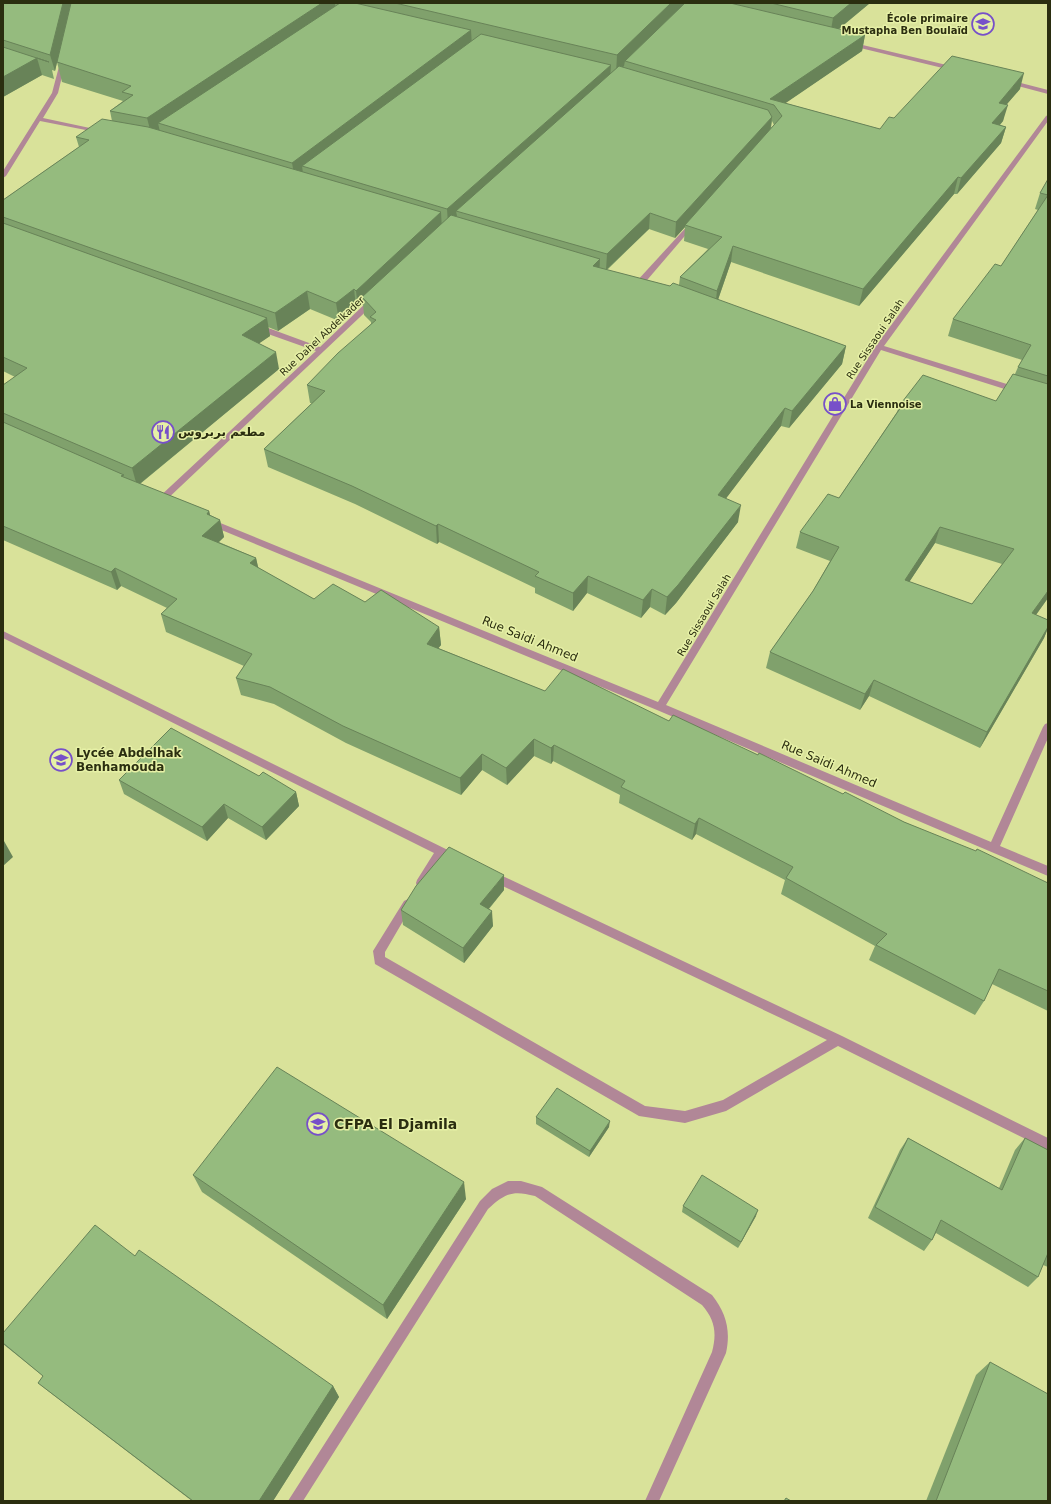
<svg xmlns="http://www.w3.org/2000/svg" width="1051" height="1504" font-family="'DejaVu Sans','Noto Naskh Arabic',sans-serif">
	<rect width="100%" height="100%" fill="#d9e29a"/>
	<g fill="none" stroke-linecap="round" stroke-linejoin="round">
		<g fill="#b18797" fill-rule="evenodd">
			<polygon points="850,42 955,67 958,69 955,71 848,45 847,44"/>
			<polygon points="61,59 66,60 58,93 43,118 104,131 101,133 40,121 6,176 3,178 3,171 52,93"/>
			<polygon points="1009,80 1048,90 1048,94 1007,83 1007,81"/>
			<polygon points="1048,115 1048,121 884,346 1020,388 1021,390 1017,392 1014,392 881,350 666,705 991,842 1043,727 1045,724 1048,723 1048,738 1000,846 1048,866 1048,876 657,710 207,524 206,522 210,519 213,520 658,702 875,347 1046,116"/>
			<polygon points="691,222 696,223 642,286 636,286 636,282"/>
			<polygon points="370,299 373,299 377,301 163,503 157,503 157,499 316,351 254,329 254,325 260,325 320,347"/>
			<polygon points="3,631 460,856 461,859 460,862 456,863 443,858 425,886 421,888 417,886 416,883 417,880 434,853 3,638"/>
			<polygon points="492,871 842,1036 1048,1138 1048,1150 838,1046 726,1111 685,1123 639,1116 375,964 373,951 404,901 408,899 412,901 413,904 385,952 385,957 645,1106 685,1111 723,1100 827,1040 488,879 487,876 488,873"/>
			<path d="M508,1181H521L542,1187L712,1295C726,1313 731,1330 726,1353L659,1501H645L712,1352C717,1333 715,1320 702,1305L535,1196C513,1190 505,1193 488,1209L303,1501H288L480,1201L492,1189Z"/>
		</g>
	</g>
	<g fill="#80a16c" fill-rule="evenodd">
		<path d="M3,3H870L839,29L865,35L862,51L785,103L880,129L894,118L1020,89L1006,105L1003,121L1000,125L1006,127L1001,143L957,194H954L859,306L731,262L718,300L846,346L842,364L789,428L781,426L726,498L738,522L676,603L665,615L650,607L641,618L587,593L573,611L535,593V588L439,542L437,544L355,504L268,467L264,449L312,403H310L307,385L371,324V322L364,315L363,304L358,308L356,306L339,321L310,309L278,331L268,327L270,336L259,343L279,369L140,484L209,511L210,515L220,520L224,537L219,542L256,558L258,568L314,599L365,602L439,627L441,645L438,648L545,691L669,721L758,755L904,822L1048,883V1011L992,984L984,1001L975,1015L869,960L875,946L781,894L785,880L696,834L692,840L619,803L620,795L553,761L551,764L534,756L507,785L482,770L461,795L346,743L274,704L241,695L236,678L244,666L166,632L161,614L167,608L121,586L117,590L3,540V385L15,377L3,371V200L79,147L76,137L112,121L110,111L123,101L62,82L57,62L55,71L52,70L54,79L42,75L3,97ZM772,121L774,125L771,128ZM685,227L684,241L708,249L680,277L679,285L670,286L607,270L649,229L675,238Z"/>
		<path d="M1048,179V598L1036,615L1048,620V628L1044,638L980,748L869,696L860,710L766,668L770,652L813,591L830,561L796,548L800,532L839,498L897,412L899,406L996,401L1015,374L1018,367L1022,360L948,336L953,319L1001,266L1038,210L1035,209L1040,193ZM935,543L1002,564L972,604L909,582Z"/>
		<polygon points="259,776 296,792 299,806 266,840 228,818 207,841 124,794 119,780"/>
		<polygon points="504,890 489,909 493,926 464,963 403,925 401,910"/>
		<polygon points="536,1117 609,1127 589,1157 536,1124"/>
		<polygon points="908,1138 999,1188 1015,1150 1025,1138 1048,1150 1048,1267 1043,1265 1038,1277 1028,1287 936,1233 932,1240 924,1251 868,1218 900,1150"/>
		<polygon points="193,1175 466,1199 387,1319 202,1192"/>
		<polygon points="683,1206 756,1216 738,1248 682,1212"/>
		<polygon points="135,1256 333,1386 339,1397 273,1501 192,1501 52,1394 38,1383 43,1376 3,1344"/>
		<polygon points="990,1362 1048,1501 926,1501 976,1375"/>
	</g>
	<g fill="#688358">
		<polygon points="63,3 71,3 55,71 50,55"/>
		<polygon points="322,3 335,3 336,14 158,123 160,132 152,137 147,118"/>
		<polygon points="671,3 685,3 625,61 624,66 616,74 617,55"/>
		<polygon points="851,3 870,3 830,36 833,18"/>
		<polygon points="471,30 472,46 302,166 303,173 295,179 292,163"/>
		<polygon points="865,35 862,51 777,109 770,99"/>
		<polygon points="37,58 42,75 3,97 3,77"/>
		<polygon points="611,65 610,80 456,211 457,216 448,224 447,209"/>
		<polygon points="1024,73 1020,89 995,118 999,103"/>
		<polygon points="1008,105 1003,121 987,139 992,123"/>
		<polygon points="772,117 770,133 685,225 685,227 675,238 676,222"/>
		<polygon points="1006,127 1001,143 957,194 961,178"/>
		<polygon points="958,177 954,194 859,306 863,289"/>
		<polygon points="441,212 442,230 362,297 363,304 358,308 356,291"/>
		<polygon points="650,213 649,229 606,270 607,254"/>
		<polygon points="733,246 731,262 715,308 717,291"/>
		<polygon points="600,259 599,277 593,266"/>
		<polygon points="354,289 356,306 339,321 336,303"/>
		<polygon points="307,291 310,309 278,331 275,313"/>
		<polygon points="267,318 270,336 245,353 242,335"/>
		<polygon points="846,346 842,364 789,428 792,411"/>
		<polygon points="276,352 279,369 137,486 132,468"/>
		<polygon points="785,408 781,426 715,513 718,495"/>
		<polygon points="741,505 738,522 676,603 665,615 667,597"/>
		<polygon points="209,511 213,526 220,520 224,537 207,553 202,536 207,514"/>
		<polygon points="438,524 439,542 437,544 436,526"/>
		<polygon points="940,527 935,543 900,596 905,580"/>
		<polygon points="256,558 260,575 250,563"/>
		<polygon points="115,568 121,586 117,590 111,572"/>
		<polygon points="588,576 587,593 573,611 573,593"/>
		<polygon points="652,589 650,607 641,618 643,600"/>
		<polygon points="1048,591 1048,598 1025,630 1032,613"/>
		<polygon points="439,627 441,645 428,661 427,644"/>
		<polygon points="1048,627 1048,628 1044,638 980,748 987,732"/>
		<polygon points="874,680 869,696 860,710 865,694"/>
		<polygon points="534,739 534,756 507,785 506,768"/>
		<polygon points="554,745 553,761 551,764 551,748"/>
		<polygon points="482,754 482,770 461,795 460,778"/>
		<polygon points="296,792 299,806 266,840 262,827"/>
		<polygon points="224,804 228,818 207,841 202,827"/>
		<polygon points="699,818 696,834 692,840 695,824"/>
		<polygon points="4,841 13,857 3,866 3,842"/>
		<polygon points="504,875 504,890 480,919 480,904"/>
		<polygon points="492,911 493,926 464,963 463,948"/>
		<polygon points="610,1121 609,1127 589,1157 590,1151"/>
		<polygon points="464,1182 466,1199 387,1319 383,1305"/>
		<polygon points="758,1210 756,1216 738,1248 741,1242"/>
		<polygon points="333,1386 339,1397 273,1501 259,1501"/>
	</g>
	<g fill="#95bb7e" stroke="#688358" fill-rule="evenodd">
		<polygon points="3,3 63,3 50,55 3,40"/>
		<polygon points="71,3 322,3 147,118 110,111 133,95 122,92 131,86 57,62"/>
		<polygon points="340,3 355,3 471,30 292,163 158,123"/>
		<polygon points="395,3 671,3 617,55"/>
		<polygon points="685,3 730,3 865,35 770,99 880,129 889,117 894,118 952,56 1024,73 999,103 1008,105 992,123 1006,127 961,178 958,177 863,289 733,246 717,291 680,277 722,237 685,225 782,116 774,105 625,61"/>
		<polygon points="771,3 851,3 833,18"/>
		<polygon points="481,34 611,65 447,209 302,166"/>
		<polygon points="3,47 49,62 37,58 3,77"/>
		<polygon points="619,66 768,110 772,117 676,222 650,213 607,254 456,211"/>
		<polygon points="102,119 148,127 441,212 356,291 354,289 336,303 307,291 275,313 3,217 3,200 89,140 76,137"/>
		<polygon points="1048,179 1048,376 1018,367 1031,345 953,319 995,264 1001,266 1048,195 1040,193"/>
		<polygon points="451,215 600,259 593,266 670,286 673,283 846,346 792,411 785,408 718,495 741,505 678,585 667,597 652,589 643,600 588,576 573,593 535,576 539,572 438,524 436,526 352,486 264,449 325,391 307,385 338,353 376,320 370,317 376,312 362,297"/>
		<polygon points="3,223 267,318 242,335 276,352 132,468 3,413 3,385 27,368 3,357"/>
		<path d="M1013,374L1048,384V591L1032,613L1048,620V627L987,732L874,680L865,694L770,652L813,591L839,547L800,532L828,494L839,498L901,407L899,406L923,375L996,401ZM940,527L1014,549L972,604L905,580Z"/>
		<polygon points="3,422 124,475 121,476 209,511 207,514 220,520 202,536 256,558 250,563 314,599 333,584 365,602 381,590 439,627 427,644 545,691 563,669 669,721 673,715 758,755 759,753 843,794 845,792 904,822 976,851 977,849 1048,883 1048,991 999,969 984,1001 876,945 887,934 786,878 793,867 699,818 695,824 621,787 625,781 554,745 551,748 534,739 506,768 482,754 460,778 343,726 270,687 236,678 252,654 161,614 177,599 115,568 111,572 3,526"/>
		<polygon points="171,728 259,776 263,772 296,792 262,827 224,804 202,827 119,780"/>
		<polygon points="449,847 504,875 480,904 492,911 463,948 401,910 416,886"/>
		<polygon points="277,1067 464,1182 383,1305 193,1175"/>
		<polygon points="557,1088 610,1121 590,1151 536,1117"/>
		<polygon points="908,1138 1002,1190 1025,1138 1048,1150 1048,1253 1038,1277 941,1220 932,1240 875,1207"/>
		<polygon points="702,1175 758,1210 741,1242 683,1206"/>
		<polygon points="95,1225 135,1256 139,1250 333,1386 259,1501 193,1501 38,1383 43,1376 3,1343 3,1333"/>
		<polygon points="990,1362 1048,1394 1048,1501 936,1501"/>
		<polygon points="786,1498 791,1501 784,1501"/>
	</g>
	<defs>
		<g id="school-ring" transform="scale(1.15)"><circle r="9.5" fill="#e6f0a6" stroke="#7750c9" stroke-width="1.5"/><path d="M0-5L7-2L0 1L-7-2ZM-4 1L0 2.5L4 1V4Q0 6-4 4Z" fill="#7750c9"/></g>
		<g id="shop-ring" transform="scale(1.15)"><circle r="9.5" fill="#e6f0a6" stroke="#7750c9" stroke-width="1.5"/><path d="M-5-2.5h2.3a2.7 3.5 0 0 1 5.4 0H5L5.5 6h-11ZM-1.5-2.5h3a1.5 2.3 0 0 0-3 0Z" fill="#7750c9"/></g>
		<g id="restaurant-ring" transform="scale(1.15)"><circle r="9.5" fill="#e6f0a6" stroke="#7750c9" stroke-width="1.5"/><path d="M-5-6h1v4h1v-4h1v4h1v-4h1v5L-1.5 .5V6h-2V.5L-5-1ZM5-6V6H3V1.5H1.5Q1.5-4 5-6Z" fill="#7750c9"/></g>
		<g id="university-ring" transform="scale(1.15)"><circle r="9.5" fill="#e6f0a6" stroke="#7750c9" stroke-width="1.5"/><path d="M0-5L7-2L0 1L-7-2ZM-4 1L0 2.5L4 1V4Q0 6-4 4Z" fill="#7750c9"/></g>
	</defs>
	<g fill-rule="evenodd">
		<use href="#school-ring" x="983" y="24"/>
		<use href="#shop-ring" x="835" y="404"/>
		<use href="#restaurant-ring" x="163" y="432"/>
		<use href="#school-ring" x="61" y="760"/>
		<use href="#university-ring" x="318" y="1124"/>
	</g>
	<g text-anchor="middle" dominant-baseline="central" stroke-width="3" stroke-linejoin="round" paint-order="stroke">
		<g font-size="10" font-weight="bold" fill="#2b2e10" stroke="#e6f0a6" text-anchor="end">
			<text x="968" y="18">École primaire<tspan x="968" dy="12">Mustapha Ben Boulaïd</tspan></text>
			<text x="850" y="404" text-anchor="start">La Viennoise</text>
		</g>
		<g font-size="10" fill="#2b2e10" stroke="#e6f0a6">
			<text transform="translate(322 336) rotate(-43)">Rue Dahel Abdelkader</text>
			<text transform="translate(875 339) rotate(-56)">Rue Sissaoui Salah</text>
			<text transform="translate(704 615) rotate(-59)">Rue Sissaoui Salah</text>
		</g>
		<g font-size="12" font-weight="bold" fill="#2b2e10" stroke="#e6f0a6" text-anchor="start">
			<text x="178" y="432">مطعم بربروس</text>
			<text x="76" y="753">Lycée Abdelhak<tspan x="76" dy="14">Benhamouda</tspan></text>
		</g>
		<g font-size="12" fill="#2b2e10" stroke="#e6f0a6">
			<text transform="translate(530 639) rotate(22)">Rue Saidi Ahmed</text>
			<text transform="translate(829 764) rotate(23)">Rue Saidi Ahmed</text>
		</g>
		<g font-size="14" font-weight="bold" fill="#2b2e10" stroke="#e6f0a6" text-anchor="start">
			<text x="334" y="1124">CFPA El Djamila</text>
		</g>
	</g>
	<rect width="1051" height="1504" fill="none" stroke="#2b2e10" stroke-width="8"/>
</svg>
